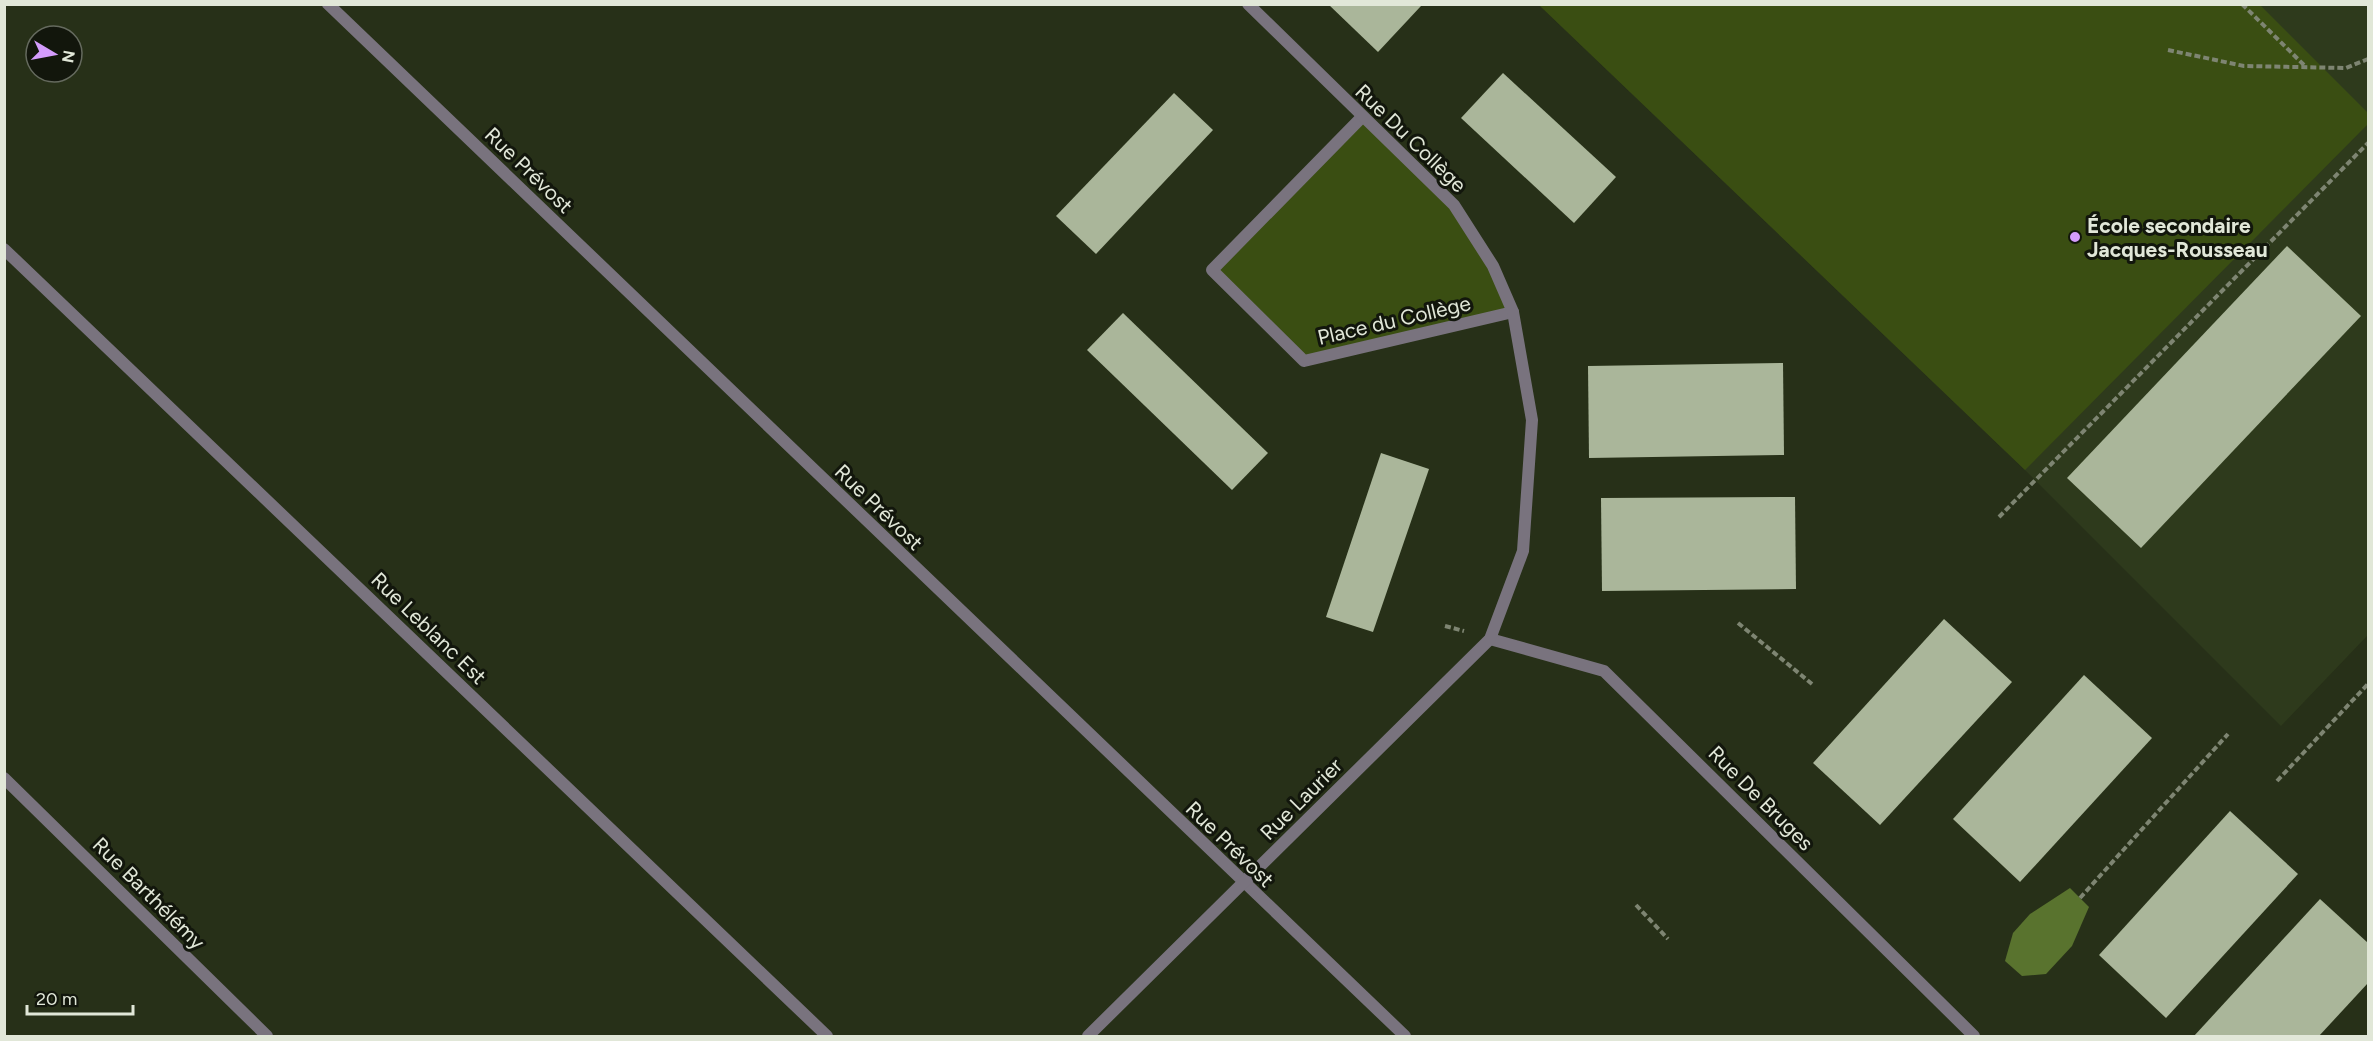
<svg xmlns="http://www.w3.org/2000/svg" width="2373" height="1041" font-family="Figtree,sans-serif">
	<rect width="100%" height="100%" fill="#273018"/>
	<polygon fill="#2e3a1c" points="1539,5 2368,5 2368,635 2281,726 2025,470"/>
	<g fill="#3a4e12">
		<polygon points="1539,5 2260,5 2368,113 2368,124 2025,470"/>
		<polygon points="1362,117 1454,205 1513,312 1304,361 1212,270"/>
	</g>
	<polygon fill="#59732e" points="2070,888 2089,907 2072,946 2046,974 2022,976 2005,961 2013,933 2030,914"/>
	<g fill="#aab69a">
		<polygon points="1328,4 1419,4 1421,6 1378,52"/>
		<polygon points="1503,73 1616,177 1574,223 1461,118"/>
		<polygon points="1174,93 1213,130 1096,254 1056,216"/>
		<polygon points="2287,246 2361,316 2141,548 2067,478"/>
		<polygon points="1123,313 1268,453 1232,490 1087,350"/>
		<polygon points="1783,363 1784,455 1589,458 1588,366"/>
		<polygon points="1381,453 1429,469 1373,632 1326,617"/>
		<polygon points="1795,497 1796,589 1602,591 1601,498"/>
		<polygon points="1944,619 2012,682 1880,825 1813,763"/>
		<polygon points="2084,675 2152,738 2020,882 1953,819"/>
		<polygon points="2230,811 2298,874 2166,1018 2099,955"/>
		<polygon points="2320,899 2368,943 2368,983 2319,1036 2194,1036"/>
	</g>
	<g fill="none" stroke-linecap="round" stroke-linejoin="round">
		<g stroke="#7e8572" stroke-width="4" stroke-dasharray="6 3" stroke-linecap="butt">
			<polyline points="2242,4 2306,67"/>
			<polyline points="2168,50 2244,66 2346,68 2368,59"/>
			<polyline points="1999,517 2368,143"/>
			<polyline points="1738,623 1812,684"/>
			<polyline points="1445,626 1464,631"/>
			<polyline points="2277,781 2368,684"/>
			<polyline points="2080,898 2228,734"/>
			<polyline points="1636,905 1668,939"/>
		</g>
		<g stroke="#79737e" stroke-width="12">
			<polyline points="328,4 1405,1036"/>
			<polyline points="1362,117 1212,270 1304,361 1513,312"/>
			<polyline points="4,249 827,1036"/>
			<polyline points="1490,639 1604,671 1974,1036"/>
			<polyline points="4,778 267,1036"/>
			<polyline points="1088,1036 1490,639 1523,551 1532,420 1513,312 1493,266 1454,205 1248,4"/>
		</g>
	</g>
	<circle fill="#d49cfc" stroke="#12160c" stroke-width="2" cx="2075" cy="237" r="6"/>
	<g text-anchor="middle" dominant-baseline="central" stroke-width="6" stroke-linejoin="round" paint-order="stroke">
		<g font-size="21" fill="#e1e7d8" stroke="#12160c">
			<text transform="translate(1411 138) rotate(44)">Rue Du Collège</text>
			<text transform="translate(529 170) rotate(44)">Rue Prévost</text>
			<text transform="translate(1394 320) rotate(-13)">Place du Collège</text>
			<text transform="translate(879 507) rotate(44)">Rue Prévost</text>
			<text transform="translate(429 628) rotate(44)">Rue Leblanc Est</text>
			<text transform="translate(1761 798) rotate(45)">Rue De Bruges</text>
			<text transform="translate(1301 799) rotate(-45)">Rue Laurier</text>
			<text transform="translate(1230 844) rotate(44)">Rue Prévost</text>
			<text transform="translate(149 893) rotate(45)">Rue Barthélémy</text>
		</g>
		<g font-size="21" font-weight="bold" fill="#e1e7d8" stroke="#12160c" text-anchor="start">
			<text x="2087" y="225">École secondaire<tspan x="2087" dy="24">Jacques-Rousseau</tspan></text>
		</g>
	</g>
	<rect width="2373" height="1041" fill="none" stroke="#e1e7d8" stroke-width="12"/>
	<g transform="translate(54 54) rotate(100)"><circle r="28" fill="#12160c" stroke="#656a5e" stroke-width="1.5"/>
	<path d="M0-4.5L10 22L0 15L-10 22Z" fill="#d49cfc"/>
	<text y="-9" font-size="16" font-weight="bold" text-anchor="middle" fill="#e1e7d8">N</text>
	</g>
	<path d="M27 1005v9h106v-9" fill="none" stroke="#e1e7d8" stroke-width="3"/>
	<text x="36" y="1005" font-size="18" fill="#e1e7d8" stroke="#12160c" stroke-width="4.5" paint-order="stroke">20 m</text>
</svg>
